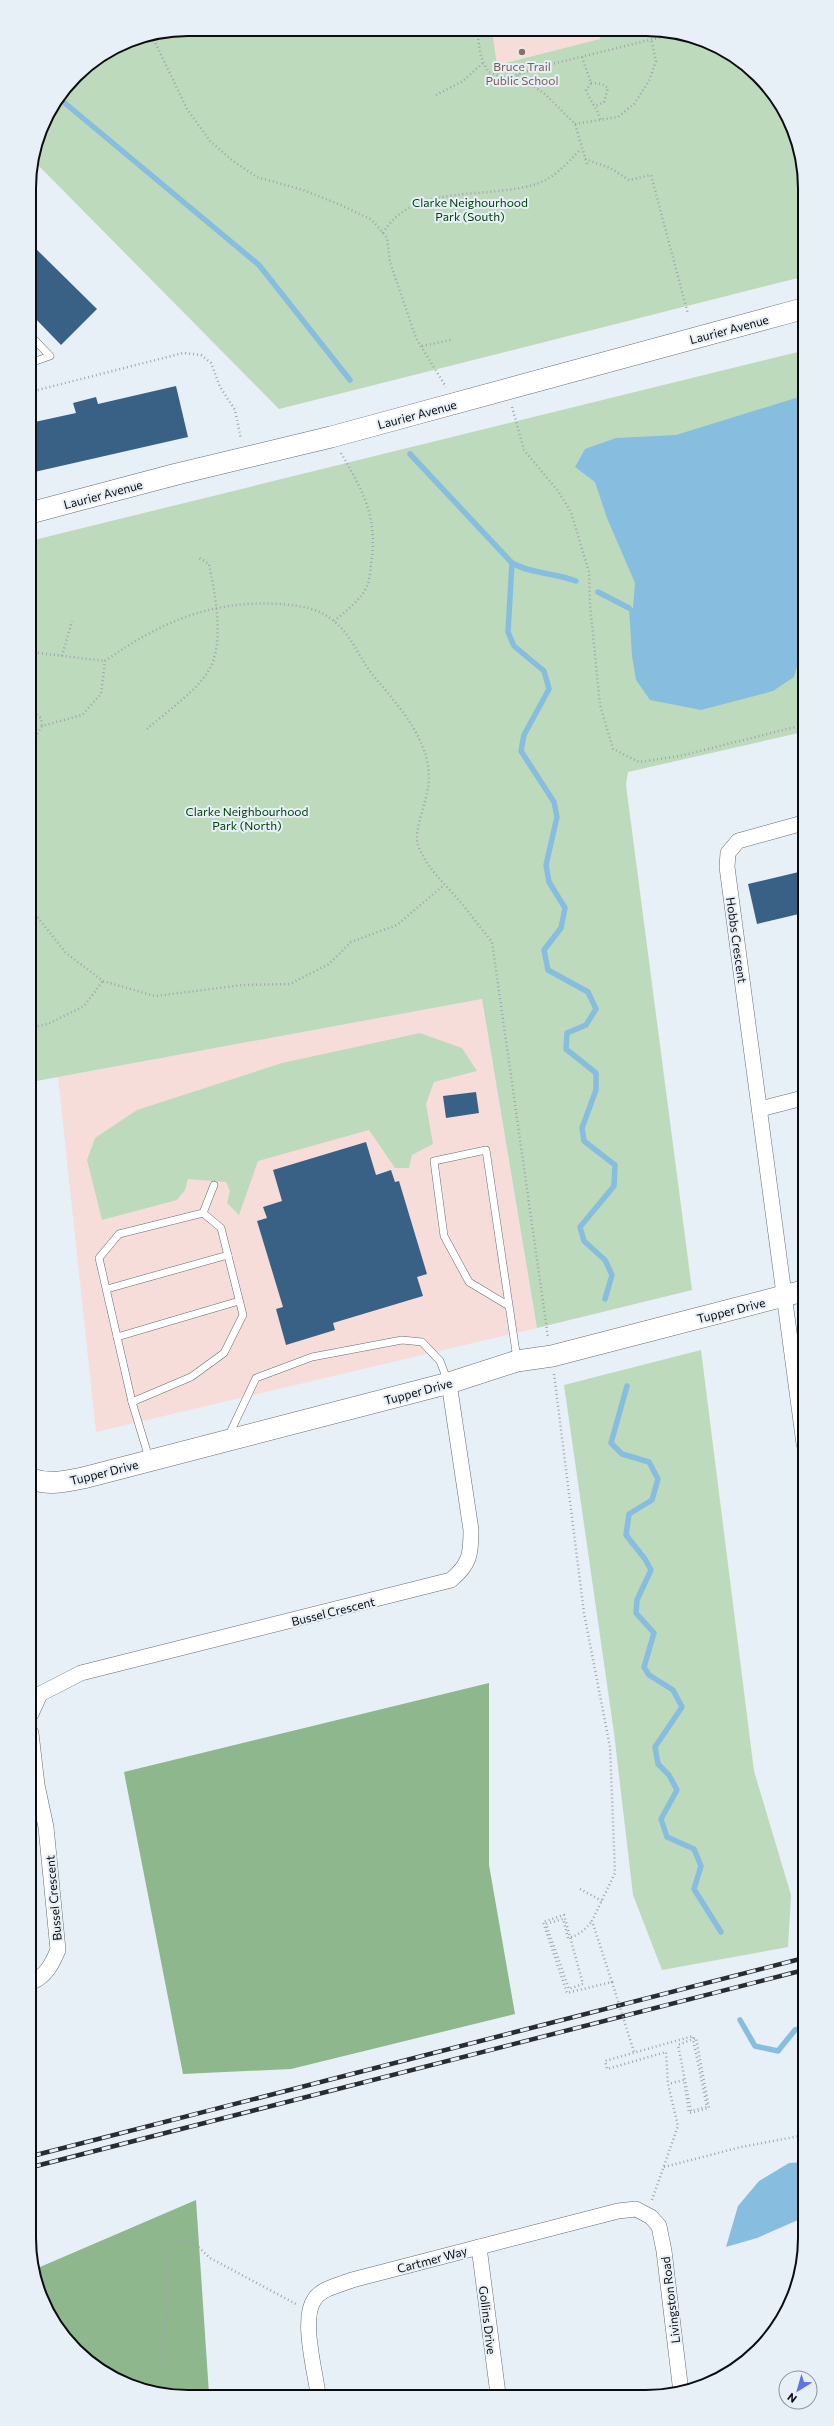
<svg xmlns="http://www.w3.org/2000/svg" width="834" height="2426" font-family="Commissioner,sans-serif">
	<rect width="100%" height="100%" fill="#e7eff7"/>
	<g fill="#f7ddd9">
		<polygon points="492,31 629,32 496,65"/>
		<polygon points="482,999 537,1328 96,1432 58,1077"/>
	</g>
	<g fill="#bedabd">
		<polygon points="188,29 492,31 497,65 600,39 599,32 677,32 725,50 758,76 784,109 802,157 802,277 279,409 34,161 46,118 83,69 128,41"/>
		<polygon points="802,351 803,732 628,772 626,785 692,1290 537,1328 482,999 31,1082 30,541"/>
		<polygon points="420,1033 462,1048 477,1071 434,1082 426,1104 433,1144 412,1155 409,1168 395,1168 369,1130 258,1161 239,1215 227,1203 230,1191 226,1182 188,1179 185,1190 177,1200 102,1220 87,1160 95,1138 137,1110 282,1063"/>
		<polygon points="701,1350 754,1771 791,1895 788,1947 662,1970 633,1895 614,1733 564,1385"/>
	</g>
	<g fill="#8eb78d">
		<polygon points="489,1683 489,1865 515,2014 291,2069 183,2074 124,1772"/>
		<polygon points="196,2200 209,2394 158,2394 118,2380 76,2350 50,2317 33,2270"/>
	</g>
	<g fill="#87bedf">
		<polygon points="802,396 803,645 794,677 773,691 701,710 650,700 636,680 632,656 629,608 633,608 635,583 607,518 595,482 575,467 585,449 616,438 676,435"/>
		<polygon points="805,2162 805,2220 798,2220 757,2238 726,2247 738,2206 759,2181 789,2163"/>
	</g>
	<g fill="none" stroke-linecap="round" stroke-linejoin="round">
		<g stroke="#87bedf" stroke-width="5.5">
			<polyline points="60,99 259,265 350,380"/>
			<path d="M410,454L512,563C531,574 556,573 576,581"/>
			<polyline points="512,563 508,632 514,646 544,671 549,689 524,735 521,751 554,802 557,817 546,865 549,882 565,908 561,928 544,950 548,970 588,992 596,1009 586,1025 567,1033 566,1049 596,1073 596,1090 582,1128 584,1141 615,1165 614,1186 580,1227 584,1241 605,1260 612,1275 605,1299"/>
			<polyline points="598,592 629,608"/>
			<polyline points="627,1386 611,1443 622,1454 649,1462 658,1479 652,1500 629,1514 626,1535 645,1559 651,1570 637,1600 636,1613 654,1633 644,1667 649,1675 673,1690 682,1707 655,1747 658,1764 669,1775 677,1790 661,1819 667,1837 694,1849 701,1866 694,1889 721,1932"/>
			<polyline points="740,2020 755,2046 778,2051 795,2030 804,2028"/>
		</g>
	</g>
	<g fill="#396185">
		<polygon points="29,242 97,309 61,345 30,313"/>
		<polygon points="176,386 188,437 30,473 30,423 76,413 73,403 96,397 98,404"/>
		<polygon points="803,871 803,913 757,924 748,884"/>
		<polygon points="476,1092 479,1113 446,1118 443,1096"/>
		<polygon points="366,1142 376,1175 391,1170 395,1182 399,1181 427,1274 417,1277 423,1296 333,1323 335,1330 286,1345 276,1309 283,1307 257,1221 267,1218 263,1207 282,1201 273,1170"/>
	</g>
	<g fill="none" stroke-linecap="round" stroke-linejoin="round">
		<g stroke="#656c73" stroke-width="8">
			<g id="lane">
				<polyline points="30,335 50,356 30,363"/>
				<polyline points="107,1289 228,1255"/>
				<polyline points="509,1306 469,1282 444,1236 434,1161 486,1150 517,1359"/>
				<polyline points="117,1337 239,1301"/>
				<polyline points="132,1402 191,1377 224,1353 243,1315 221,1228 203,1213"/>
				<polyline points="228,1437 256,1378 312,1357 402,1340 422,1342 440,1361 448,1382"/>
				<polyline points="149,1458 132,1402 99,1258 119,1234 203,1213 214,1185"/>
			</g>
		</g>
		<g stroke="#656c73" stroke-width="16">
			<g id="street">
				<polyline points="803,823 738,841 728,853 727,867 804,1444"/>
				<polyline points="760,1109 803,1098"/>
				<path d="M31,1714L40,1694L81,1673L451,1580C470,1564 471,1554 471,1530L449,1383"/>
				<path d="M31,1733L37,1785L46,1827L58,1950C52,1964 46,1976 32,1982"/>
				<polyline points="479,2247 498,2394"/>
				<path d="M318,2394C315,2371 301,2319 314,2300C321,2288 340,2285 352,2280L618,2211L636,2209L651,2217L659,2226L664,2251L681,2392"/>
			</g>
		</g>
		<g stroke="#656c73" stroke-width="22">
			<g id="secondary">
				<polyline points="30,513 177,474 331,437 802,309"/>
				<path d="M31,1479C50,1485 64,1482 83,1478L449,1383L517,1361L552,1356L803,1291"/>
			</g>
		</g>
		<g stroke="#9fa5ab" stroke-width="2.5" stroke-dasharray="1 3" stroke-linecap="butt">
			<polyline points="477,31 481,57 488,72 507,78 540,67 678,33"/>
			<polyline points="152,36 187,109 210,141 233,161 257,177 303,190 341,205 372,220 387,238 390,262 416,338 446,387"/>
			<path d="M582,57L591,83L586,90C590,101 597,108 601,121"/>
			<polyline points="518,75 545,94 575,124 587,164"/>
			<polyline points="591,83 602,84 608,88 604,102 596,106"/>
			<polyline points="436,95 463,81 484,62"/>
			<polyline points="575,124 618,117 634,104 649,81 656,61 651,39"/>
			<polyline points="585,159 610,168 629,180 651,175 688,314"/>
			<path d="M383,233C413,182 488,200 536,184C555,178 567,163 581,149"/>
			<polyline points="422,346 451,340"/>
			<polyline points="30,392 183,353 201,355 211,363 220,387 235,410 241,439"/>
			<polyline points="512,407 524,450 558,491 571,512 589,572 590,605 600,705 613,749 639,762 680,756 803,725"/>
			<path d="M334,621C345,612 362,599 367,586C370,580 370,571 371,565C378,517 364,493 341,453"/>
			<polyline points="30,652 105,661"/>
			<polyline points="62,656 72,621"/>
			<polyline points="30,710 41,718 42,726"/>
			<path d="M147,729C167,711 195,693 209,670C225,643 215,593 209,564L197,557"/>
			<path d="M30,765L37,734L42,726L82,715L101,694L105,661C161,622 210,600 280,604C301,606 317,607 335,622C352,637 357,653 369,670C390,697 414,720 425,753C428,761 430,778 428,787C427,801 413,832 418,845C426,867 442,881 457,898C469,912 480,927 492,942L548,1337"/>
			<polyline points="30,908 66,953 103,981 155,996 243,985 290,984 329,964 351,942 397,925 444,885"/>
			<polyline points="30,1028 48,1024 84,1006 103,981"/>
			<path d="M554,1374L584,1613L610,1747L615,1873L592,1921L612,1982L567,1993L543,1922L564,1915L583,1984L569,1989L546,1924L563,1919L568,1938C579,1935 585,1930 592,1921"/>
			<polyline points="580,1889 602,1901"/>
			<polyline points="664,2167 741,2147 805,2135"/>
			<polyline points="652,2200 678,2126 668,2084 666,2052 607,2069 605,2061 693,2036 693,2039 707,2107 691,2111 678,2045 693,2039 696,2038 709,2108 689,2113 684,2080 668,2084"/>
			<polyline points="156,2393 167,2374 161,2345 167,2313 168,2250 180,2239 195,2244 210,2258 296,2304"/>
		</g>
		<use href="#lane" stroke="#fff" stroke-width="7"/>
		<use href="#street" stroke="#fff" stroke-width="15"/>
		<use href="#secondary" stroke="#fff" stroke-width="21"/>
		<g stroke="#2a2d30" stroke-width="4.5">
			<g id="rail">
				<polyline points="32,2156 804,1958"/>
				<polyline points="32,2167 804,1970"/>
			</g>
		</g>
		<use href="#rail" stroke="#e7eff7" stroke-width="3" stroke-dasharray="9" stroke-linecap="butt"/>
		<polyline stroke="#9fa5ab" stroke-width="2.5" stroke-dasharray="1 3" stroke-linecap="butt" points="612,1982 634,2052"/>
	</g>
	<circle fill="#8d6e63" stroke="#e7eff7" stroke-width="1.5" cx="522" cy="52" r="4"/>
	<g text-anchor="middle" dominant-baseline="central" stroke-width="4" stroke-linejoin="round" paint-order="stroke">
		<g font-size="12" fill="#785e54" stroke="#e7eff7">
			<text x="522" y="66">Bruce Trail<tspan x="522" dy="14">Public School</tspan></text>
		</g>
		<g font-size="12" fill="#02420a" stroke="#e7eff7">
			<text x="470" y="202">Clarke Neighourhood<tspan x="470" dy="14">Park (South)</tspan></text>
			<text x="247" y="811">Clarke Neighbourhood<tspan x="247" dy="14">Park (North)</tspan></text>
		</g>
		<g font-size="12" fill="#0b0d10" stroke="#e7eff7">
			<text transform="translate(729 329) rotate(-15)">Laurier Avenue</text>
			<text transform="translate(417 414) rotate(-15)">Laurier Avenue</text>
			<text transform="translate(103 494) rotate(-15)">Laurier Avenue</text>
			<text transform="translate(737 940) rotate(82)">Hobbs Crescent</text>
			<text transform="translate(731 1310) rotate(-14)">Tupper Drive</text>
			<text transform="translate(418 1391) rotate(-15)">Tupper Drive</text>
			<text transform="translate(104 1472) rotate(-14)">Tupper Drive</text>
			<text transform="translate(333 1611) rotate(-14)">Bussel Crescent</text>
			<text transform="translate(53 1898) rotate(-95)">Bussel Crescent</text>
			<text transform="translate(432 2259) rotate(-15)">Cartmer Way</text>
			<text transform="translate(670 2300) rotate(-97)">Livingston Road</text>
			<text transform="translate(488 2320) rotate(83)">Gollins Drive</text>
		</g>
	</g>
	<path d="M0 0H834V2426H0ZM188 36H646A152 152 0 0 1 798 188V2238A152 152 0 0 1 646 2390H188A152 152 0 0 1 36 2238V188A152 152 0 0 1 188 36Z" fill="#e7eff7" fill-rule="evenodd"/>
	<path fill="none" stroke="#0b0d10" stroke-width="2" d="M188 36H646A152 152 0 0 1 798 188V2238A152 152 0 0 1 646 2390H188A152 152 0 0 1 36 2238V188A152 152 0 0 1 188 36Z"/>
	<g transform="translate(798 2390) rotate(217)"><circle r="19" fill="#e7eff7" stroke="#8f959b"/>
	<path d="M0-3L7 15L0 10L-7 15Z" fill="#5f72e9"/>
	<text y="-6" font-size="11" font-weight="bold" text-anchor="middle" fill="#0b0d10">N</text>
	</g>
</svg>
